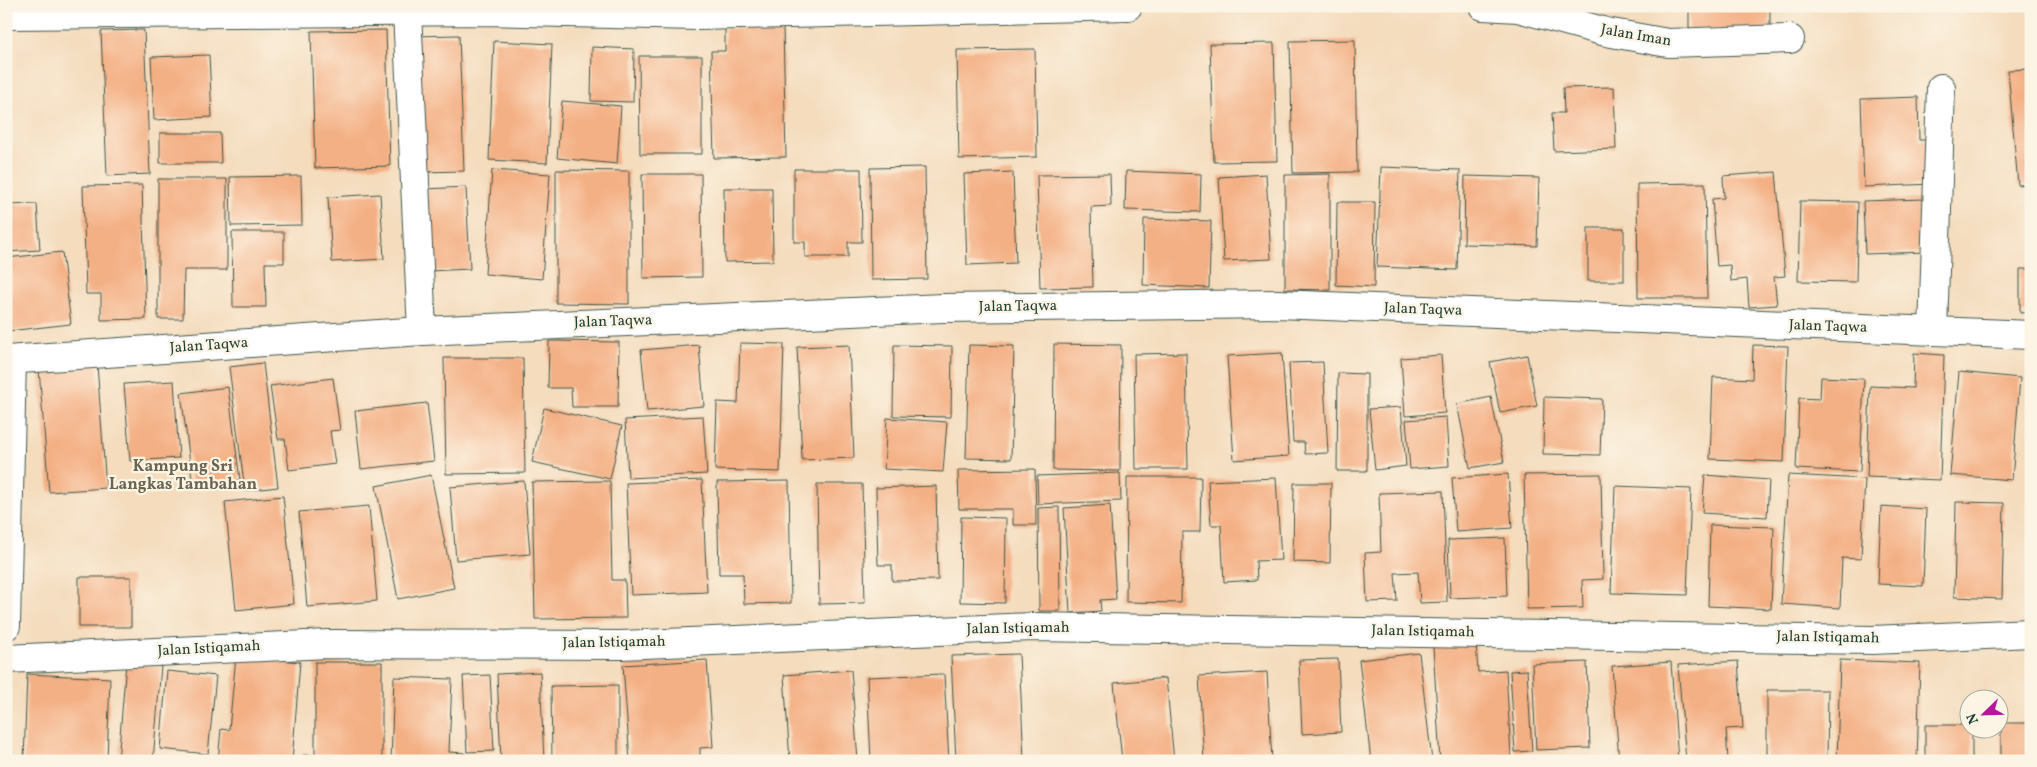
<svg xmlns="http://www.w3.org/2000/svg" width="2037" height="767" font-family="Vollkorn,serif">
	<rect width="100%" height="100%" fill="#fcf5e5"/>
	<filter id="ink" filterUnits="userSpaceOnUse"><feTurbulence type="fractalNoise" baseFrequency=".02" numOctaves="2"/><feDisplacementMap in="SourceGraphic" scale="10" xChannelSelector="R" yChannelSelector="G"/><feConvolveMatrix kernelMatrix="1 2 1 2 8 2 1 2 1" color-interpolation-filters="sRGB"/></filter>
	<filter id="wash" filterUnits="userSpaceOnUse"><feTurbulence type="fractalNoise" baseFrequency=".0096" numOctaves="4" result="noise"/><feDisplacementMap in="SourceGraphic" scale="20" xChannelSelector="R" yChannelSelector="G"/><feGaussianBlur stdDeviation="1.12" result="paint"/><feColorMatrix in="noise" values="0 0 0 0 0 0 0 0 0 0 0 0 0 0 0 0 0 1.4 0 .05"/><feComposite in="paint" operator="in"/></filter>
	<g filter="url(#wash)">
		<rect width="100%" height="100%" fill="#f4dcbd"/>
		<g id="blocks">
			<g fill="#f4b085">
				<polygon points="1689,6 1770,6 1770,30 1689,29"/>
				<polygon points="783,28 786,157 714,158 711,51 725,51 725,29"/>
				<polygon points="144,30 150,174 107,176 101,31"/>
				<polygon points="386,30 390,166 315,168 311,31"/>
				<polygon points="459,35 464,171 421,172 416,36"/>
				<polygon points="1355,40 1357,172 1293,173 1290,41"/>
				<polygon points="494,41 552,44 547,163 489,160"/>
				<polygon points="1274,43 1277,161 1214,162 1210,44"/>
				<polygon points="592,47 634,49 633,102 591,101"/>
				<polygon points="1035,49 1037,157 959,159 957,50"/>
				<polygon points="209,55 212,117 154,120 151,57"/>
				<polygon points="639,56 702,56 702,154 640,154"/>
				<polygon points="2031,69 2031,184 2018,185 2008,70"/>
				<polygon points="1614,87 1616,149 1554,151 1552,113 1564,113 1563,88"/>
				<polygon points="1918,97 1919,140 1931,140 1933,184 1864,187 1861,99"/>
				<polygon points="562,101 621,106 617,164 557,158"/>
				<polygon points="160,133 220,133 221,163 160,163"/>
				<polygon points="925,167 927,279 871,280 870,168"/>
				<polygon points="1381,167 1460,170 1457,270 1377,267"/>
				<polygon points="794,169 861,169 862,242 848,242 848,257 805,257 805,242 794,242"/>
				<polygon points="492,170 550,174 542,279 485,274"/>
				<polygon points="556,170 629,171 629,304 556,303"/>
				<polygon points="1126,171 1201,174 1200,212 1125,210"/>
				<polygon points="1013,172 1016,263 967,265 964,174"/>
				<polygon points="1776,172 1785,276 1774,277 1777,305 1749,307 1747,279 1731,281 1730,265 1717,266 1712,199 1724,198 1723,176"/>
				<polygon points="642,174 701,174 702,277 643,278"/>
				<polygon points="1110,174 1111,206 1091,207 1093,287 1040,288 1037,175"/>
				<polygon points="1266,174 1271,259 1224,261 1219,177"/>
				<polygon points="1330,174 1330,290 1285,289 1285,175"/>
				<polygon points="301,176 302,225 231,226 230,177"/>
				<polygon points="1465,176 1539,178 1537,246 1464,244"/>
				<polygon points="158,179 227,179 227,270 184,270 183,319 158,319"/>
				<polygon points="1705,183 1707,298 1638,298 1637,184"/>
				<polygon points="142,185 146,319 101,320 101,294 86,294 83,186"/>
				<polygon points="466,187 470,269 428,271 425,189"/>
				<polygon points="724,188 772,188 773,261 725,262"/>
				<polygon points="380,194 384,259 332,262 328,197"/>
				<polygon points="1925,199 1928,252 1865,254 1863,201"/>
				<polygon points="1800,201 1858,202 1856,282 1798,281"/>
				<polygon points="1337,202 1375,202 1374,287 1336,285"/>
				<polygon points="37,204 40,250 6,252 6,205"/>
				<polygon points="1144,219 1211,221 1209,288 1143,285"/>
				<rect x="1588" y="228" width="36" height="53"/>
				<polygon points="232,232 284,232 284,263 265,263 266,307 233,307"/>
				<polygon points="62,252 71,324 8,331 6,258"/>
				<polygon points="2020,269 2031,269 2031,312 2020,313"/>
				<polygon points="549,341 619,342 618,407 572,407 571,388 548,388"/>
				<polygon points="740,343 784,344 780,472 715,470 717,402 738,403"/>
				<polygon points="1054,344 1121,345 1120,471 1053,470"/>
				<polygon points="699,345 704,406 647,411 641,350"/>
				<polygon points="849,345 854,458 802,460 797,347"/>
				<polygon points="894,345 952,346 951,417 893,416"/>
				<polygon points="969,345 1014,346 1011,459 966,458"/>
				<polygon points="1753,345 1788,346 1784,462 1710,459 1713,377 1752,379"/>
				<polygon points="1186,353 1188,469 1136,469 1134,354"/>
				<polygon points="1282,353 1289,456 1234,460 1227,356"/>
				<polygon points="1914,353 1944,355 1940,480 1867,477 1870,386 1913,388"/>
				<polygon points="1441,355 1445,413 1405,416 1401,358"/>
				<polygon points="1527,355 1537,406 1500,413 1490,362"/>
				<polygon points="444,358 523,358 525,473 446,474"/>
				<polygon points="1323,362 1328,453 1305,454 1304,442 1293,442 1289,363"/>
				<polygon points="263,363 278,487 245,491 229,367"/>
				<polygon points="97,364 106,488 49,492 39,369"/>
				<polygon points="1959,372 2020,378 2012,480 1950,475"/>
				<polygon points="1338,373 1367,374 1367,471 1337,471"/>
				<polygon points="1821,377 1864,379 1860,472 1796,469 1799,398 1820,399"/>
				<polygon points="333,378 340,430 330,431 335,464 289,470 285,439 278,439 270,386"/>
				<polygon points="174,381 179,458 130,461 124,384"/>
				<polygon points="228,387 240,480 193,486 181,393"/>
				<polygon points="1491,397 1504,462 1470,468 1457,404"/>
				<polygon points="1544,397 1602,399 1600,455 1543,454"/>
				<polygon points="427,403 434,461 361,469 355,411"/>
				<polygon points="1401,407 1406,466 1375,470 1369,409"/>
				<polygon points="544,408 622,426 610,479 532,462"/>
				<polygon points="703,416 707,474 628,478 625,420"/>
				<polygon points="1446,417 1449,466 1410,469 1406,420"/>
				<polygon points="887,418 947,422 943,472 884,469"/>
				<polygon points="1035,469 1036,525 1013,525 1013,509 959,509 958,470"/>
				<polygon points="1120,473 1121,501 1038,504 1037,476"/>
				<polygon points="1508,474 1512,528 1456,532 1452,478"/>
				<polygon points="1601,474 1603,579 1582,580 1583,608 1527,609 1524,475"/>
				<polygon points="431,475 454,588 398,599 376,486"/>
				<polygon points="1705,475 1769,480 1767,517 1702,513"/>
				<polygon points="1788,475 1865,479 1861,559 1842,558 1840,608 1781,604"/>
				<polygon points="1127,477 1201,477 1200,532 1182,532 1181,603 1126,602"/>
				<polygon points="1276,478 1281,560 1256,561 1257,580 1224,582 1221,525 1211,525 1208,481"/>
				<polygon points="702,480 707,592 631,595 626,483"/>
				<polygon points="524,481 530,554 456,560 450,487"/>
				<polygon points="610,481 612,580 625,580 626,618 535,619 532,482"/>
				<polygon points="789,481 791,603 744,604 743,574 719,574 717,482"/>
				<polygon points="1294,483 1331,483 1330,563 1293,562"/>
				<polygon points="817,484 862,484 865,603 819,604"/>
				<polygon points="936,486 938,580 892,581 892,565 878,565 876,488"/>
				<polygon points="1615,486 1691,489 1687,595 1611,593"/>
				<polygon points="1443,491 1447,602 1420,603 1418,572 1395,573 1397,601 1367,602 1365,553 1381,552 1379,493"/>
				<polygon points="283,496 294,604 236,610 225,502"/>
				<polygon points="1956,502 2004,503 2002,599 1954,597"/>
				<polygon points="1110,505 1116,599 1100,600 1101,611 1070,613 1064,508"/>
				<polygon points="369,506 377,601 307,607 299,512"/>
				<polygon points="1881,506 1926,509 1923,586 1878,584"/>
				<polygon points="1059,507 1060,611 1039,611 1038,508"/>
				<polygon points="961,517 1006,518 1005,603 960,602"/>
				<polygon points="1710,525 1774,527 1771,609 1708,606"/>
				<polygon points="1505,538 1507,596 1450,598 1448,540"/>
				<rect x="79" y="577" width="52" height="50"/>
				<polygon points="1476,644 1478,672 1506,670 1511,757 1440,761 1433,646"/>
				<polygon points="1419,653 1432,761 1371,761 1359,660"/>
				<polygon points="1019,654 1024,761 956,761 951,656"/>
				<polygon points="236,656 300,662 292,761 218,761 221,729 229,730"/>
				<polygon points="1338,659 1341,732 1302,734 1299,660"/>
				<polygon points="707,660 713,747 700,748 700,761 630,761 623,665"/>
				<polygon points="1840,660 1920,663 1917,761 1837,761"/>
				<polygon points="1738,661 1743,728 1726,729 1728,761 1686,761 1678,665"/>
				<polygon points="126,662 161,666 153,761 118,761"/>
				<polygon points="315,662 382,662 382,761 303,761 303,755 315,755"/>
				<polygon points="1587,662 1590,748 1536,750 1532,664"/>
				<polygon points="1671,662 1678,761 1619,761 1612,666"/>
				<polygon points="851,670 858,761 790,761 784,675"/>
				<polygon points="1527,670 1532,751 1515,752 1510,671"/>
				<polygon points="167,671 216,676 208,754 160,749"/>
				<polygon points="540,672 544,761 501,761 497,674"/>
				<polygon points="1267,672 1272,761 1204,761 1199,676"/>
				<polygon points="27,674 110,678 107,761 24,761"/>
				<polygon points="944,674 949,761 871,761 867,677"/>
				<polygon points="490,675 494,751 467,752 463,676"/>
				<polygon points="394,677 452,679 449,752 465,753 464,761 391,761"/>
				<polygon points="1166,678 1174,761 1122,761 1114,683"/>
				<polygon points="618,685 618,761 552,761 551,686"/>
				<polygon points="1767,690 1828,690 1827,761 1767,761"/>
				<rect x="2001" y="723" width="30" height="38"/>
				<polygon points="1925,725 1970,725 1970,730 1972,730 1972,761 1925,761"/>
			</g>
		</g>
	</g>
	<g filter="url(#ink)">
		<use href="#blocks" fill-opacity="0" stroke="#3f5549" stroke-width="1"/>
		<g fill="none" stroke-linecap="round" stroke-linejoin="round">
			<g stroke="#3f5549" stroke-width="30">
				<g id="minor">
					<polyline points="1483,6 1518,8 1606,32 1668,43 1790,39"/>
					<polyline points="407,12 422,331"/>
					<polyline points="6,15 485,11 697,16 1128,6"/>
					<polyline points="1933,331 1941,88"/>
					<polyline points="6,360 422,331 943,308 1278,304 2031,335"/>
					<polyline points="6,626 12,360"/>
					<polyline points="6,659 328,644 621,645 1032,627 1873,640 2031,633"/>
				</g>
			</g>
			<use href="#minor" stroke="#fff" stroke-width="28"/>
		</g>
	</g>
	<g text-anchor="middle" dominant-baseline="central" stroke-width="4.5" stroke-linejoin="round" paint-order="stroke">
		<g font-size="15" fill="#1f3d34" stroke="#fcf5e5">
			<text transform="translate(1636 36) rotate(10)">Jalan Iman</text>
			<text transform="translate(1018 307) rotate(-1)">Jalan Taqwa</text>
			<text transform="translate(1423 310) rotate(2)">Jalan Taqwa</text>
			<text transform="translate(613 322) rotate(-2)">Jalan Taqwa</text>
			<text transform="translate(1828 327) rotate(2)">Jalan Taqwa</text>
			<text transform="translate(209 346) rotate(-4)">Jalan Taqwa</text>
			<text transform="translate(1018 629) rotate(-1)">Jalan Istiqamah</text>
			<text transform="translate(1423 632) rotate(1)">Jalan Istiqamah</text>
			<text transform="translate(1828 638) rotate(1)">Jalan Istiqamah</text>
			<text transform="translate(614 643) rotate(-1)">Jalan Istiqamah</text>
			<text transform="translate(209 649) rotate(-3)">Jalan Istiqamah</text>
		</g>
		<g font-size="16" font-weight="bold" fill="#6a6550" stroke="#fcf5e5">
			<text x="183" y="467">Kampung Sri<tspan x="183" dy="18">Langkas Tambahan</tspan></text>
		</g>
	</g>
	<rect width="2037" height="767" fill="none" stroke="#fcf5e5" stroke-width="25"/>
	<g transform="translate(1984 714) rotate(247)"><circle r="24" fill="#fcf5e5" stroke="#a4ab9e"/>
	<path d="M0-4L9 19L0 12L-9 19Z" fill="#b5179e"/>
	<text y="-8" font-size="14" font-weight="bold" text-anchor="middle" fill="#1f3d34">N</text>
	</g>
</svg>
